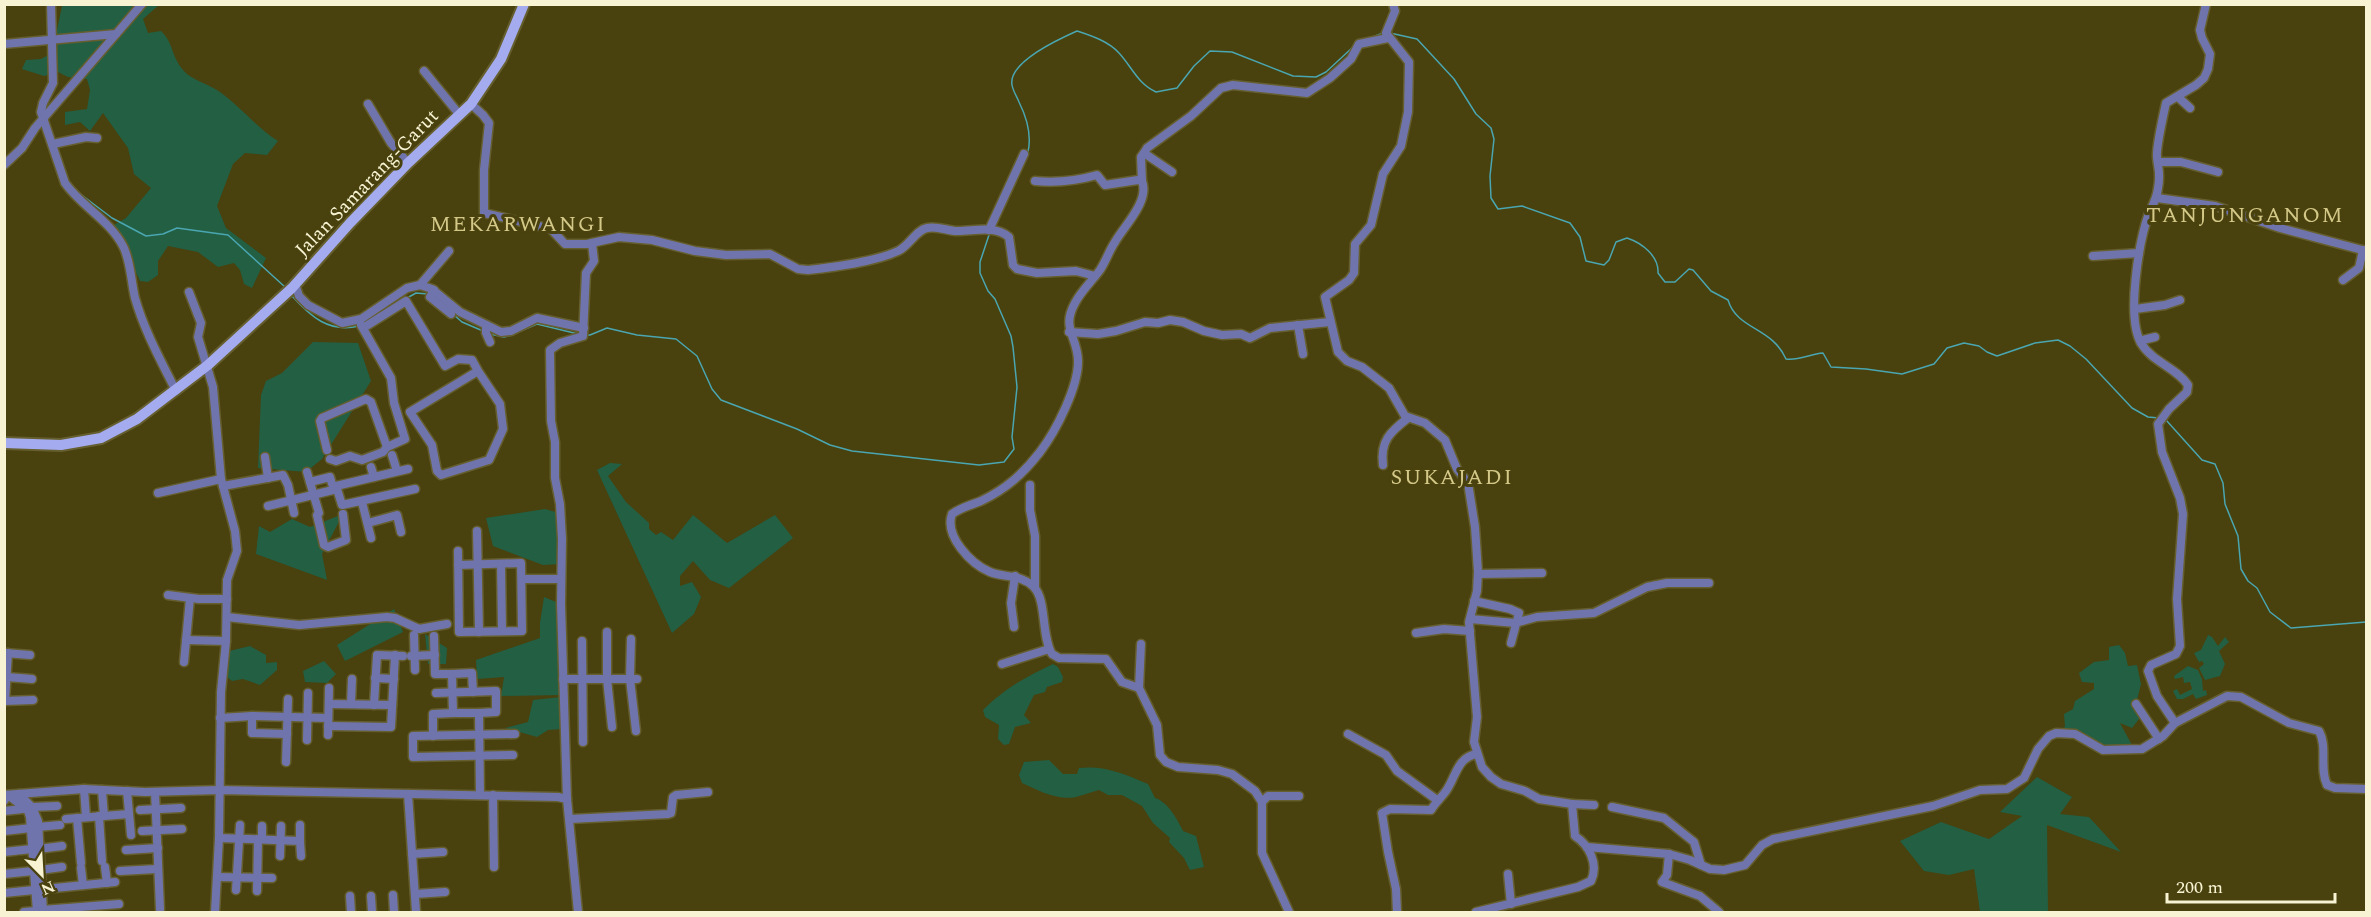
<svg xmlns="http://www.w3.org/2000/svg" width="2371" height="917" font-family="Spectral,serif">
	<rect width="100%" height="100%" fill="#49410e"/>
	<g fill="#235f43">
		<path d="M64,4L159,5L143,19L148,33L161,31C175,44 170,58 187,74C196,81 210,85 220,92C241,107 256,127 278,141L267,155L245,153L233,164L217,206L226,228L266,258L252,288L244,284L240,270L234,263L218,267L198,252L168,246L158,261V275L148,282L140,281L114,225L126,218L151,188L134,174L128,148L103,113L90,131L80,122L65,125V112L87,109L90,90L87,79L68,77L58,72L44,76L22,69L26,60L41,59L52,53L62,6Z"/>
		<polygon points="313,342 358,343 371,381 322,459 306,472 258,468 261,395 266,381 282,373"/>
		<polygon points="610,463 622,464 608,476 626,502 649,523 649,529 656,535 661,532 673,540 693,515 727,543 775,515 793,538 729,588 710,580 693,561 680,576 680,586 692,582 701,597 694,614 672,633 597,470"/>
		<polygon points="545,509 559,513 561,564 543,565 493,546 486,518"/>
		<polygon points="343,514 322,554 327,580 256,554 259,526 270,532 292,519 310,527"/>
		<polygon points="544,597 561,604 563,695 501,696 504,677 477,679 476,660 540,638 540,623"/>
		<polygon points="394,609 403,632 345,661 337,645"/>
		<polygon points="425,634 447,648 446,664 428,664"/>
		<polygon points="2208,635 2212,637 2218,646 2225,637 2229,642 2219,651 2225,664 2220,676 2205,680 2199,668 2204,664 2202,661 2199,662 2194,653 2201,650"/>
		<polygon points="2119,645 2125,653 2128,666 2137,665 2141,684 2136,704 2139,719 2132,728 2120,723 2133,747 2101,748 2058,730 2065,727 2064,714 2073,709 2075,701 2094,689 2094,683 2082,682 2079,673 2094,662 2109,660 2109,647"/>
		<polygon points="250,646 266,655 266,663 277,662 277,670 260,685 243,679 232,681 227,677 226,661 229,651"/>
		<polygon points="324,661 336,674 327,683 305,682 303,671"/>
		<path d="M1053,664L1058,667L1063,677L1062,682L1047,687L1045,692L1034,695L1024,715L1031,723L1015,727L1009,744L1004,745L998,739L999,725L985,717L983,710C1005,688 1024,678 1053,664Z"/>
		<polygon points="2188,666 2198,670 2202,679 2203,691 2206,690 2207,695 2196,699 2193,694 2183,699 2177,699 2173,691 2177,689 2180,695 2192,689 2190,682 2184,683 2183,677 2175,679 2174,676"/>
		<polygon points="561,697 562,729 548,730 537,737 505,728 528,722 533,700"/>
		<path d="M1049,760L1063,774H1077L1079,768C1104,765 1125,774 1148,784L1155,798C1167,801 1178,820 1183,831L1196,836L1204,867L1190,870L1184,858L1169,842L1170,838L1153,823L1142,806L1122,795H1108L1099,790C1091,792 1084,795 1076,797C1058,801 1037,790 1022,783L1019,775L1024,762Z"/>
		<polygon points="2037,777 2072,797 2060,814 2089,817 2121,852 2047,825 2048,912 1980,912 1974,869 1949,875 1924,871 1900,841 1941,822 1989,839 2022,816 2000,812"/>
	</g>
	<g fill="none" stroke-linecap="round" stroke-linejoin="round">
		<g stroke="#4aa6b1" stroke-width="1.5">
			<path d="M1390,33L1417,39L1454,79L1476,114L1491,128L1494,139L1490,176L1491,198L1498,209L1522,206L1570,223L1580,237L1586,261L1604,265L1609,260L1616,242L1627,238C1642,243 1659,256 1658,273L1665,282H1675L1689,269L1693,270L1711,291L1728,300C1737,330 1772,327 1786,359C1798,361 1810,354 1823,353L1831,367L1866,369L1902,374L1934,364L1947,348L1964,343L1979,346L1987,352L1997,356L2035,343L2058,340L2070,346L2086,359L2132,408L2148,417L2159,418"/>
			<polyline points="1370,38 1383,33"/>
			<path d="M1028,152C1032,134 1027,118 1019,102C1017,97 1013,91 1012,85C1008,62 1059,39 1077,31C1092,36 1108,41 1119,53C1132,67 1137,83 1156,92L1177,88L1194,66L1210,51L1232,52L1293,76L1316,77L1326,72L1353,47"/>
			<polyline points="79,193 112,218 146,236 163,234 177,228 228,235 285,287"/>
			<path d="M292,296C311,317 329,333 359,326"/>
			<polyline points="407,298 416,293 428,294"/>
			<polyline points="454,315 462,322 483,331"/>
			<polyline points="516,333 537,324 578,334"/>
			<polyline points="490,334 504,337 512,335"/>
			<polyline points="585,335 590,335 607,328 637,335 676,339 697,356 712,389 721,400 797,429 830,445 852,451 979,465 1004,462 1014,449 1012,437 1017,387 1013,347 1011,336 995,299 988,291 980,273 980,262 990,232"/>
			<polyline points="2166,420 2202,460 2215,464 2223,483 2225,504 2238,536 2241,569 2248,581 2257,588 2270,612 2291,628 2366,622"/>
		</g>
		<g stroke="#655e2e" stroke-width="11">
			<g id="minor">
				<path d="M51,4L53,83L43,103L41,112L65,183C82,207 111,221 124,248C131,264 131,281 135,298C144,330 161,361 176,391"/>
				<path d="M1393,4L1395,11L1386,33L1409,62L1408,112L1401,146L1383,174L1371,225L1355,244L1354,273L1349,280L1325,297L1338,352L1347,361L1362,367L1389,388L1405,416L1425,423L1445,440L1457,469L1468,483L1475,527L1478,572L1477,591L1469,622L1477,717L1474,742L1482,767L1491,777L1501,784L1525,791L1539,799L1572,804L1575,836C1589,845 1599,864 1591,881L1578,887L1476,912"/>
				<polyline points="4,44 116,34"/>
				<polyline points="424,71 459,114"/>
				<polyline points="2178,97 2190,108"/>
				<polyline points="368,104 391,143 408,163"/>
				<path d="M471,104L483,115L489,123L484,170V213L551,229L565,244H587L619,237L652,240L695,251L726,255L770,254L798,269L808,270C834,267 875,262 898,251C909,246 916,230 927,228C937,226 945,230 955,231C972,232 993,224 1009,237L1013,265L1017,269L1037,273L1076,271L1095,276"/>
				<polyline points="53,144 86,137 97,138"/>
				<polyline points="1144,153 1147,148 1191,116 1221,88 1233,85 1307,93 1330,78 1351,59 1359,44 1388,38"/>
				<polyline points="2159,162 2181,162 2218,172"/>
				<polyline points="4,165 22,148 35,128 142,4"/>
				<path d="M1035,181C1058,183 1076,181 1097,175L1105,185L1138,180L1142,181C1150,201 1124,226 1115,242C1109,251 1106,261 1100,270C1092,281 1081,291 1075,303C1061,328 1077,336 1078,360C1079,386 1056,431 1040,452C1023,474 1006,489 981,501C971,505 960,508 952,514C944,536 971,564 990,572C1005,578 1021,574 1034,587C1047,601 1041,636 1052,654L1059,658L1106,659L1122,682L1139,688L1157,725L1160,755L1166,762L1178,767L1218,770L1232,774L1255,791L1262,802V853L1289,912"/>
				<polyline points="1142,181 1141,157 1144,153 1172,172"/>
				<polyline points="2157,198 2215,206 2280,228 2366,251"/>
				<polyline points="989,230 1024,154"/>
				<polyline points="2093,256 2139,253"/>
				<polyline points="2343,280 2359,268 2363,250"/>
				<polyline points="295,284 299,296 308,305 342,323 361,319 407,288 420,285 432,289 460,312 501,332 511,331 537,318 584,328"/>
				<polyline points="420,285 449,251"/>
				<polyline points="434,290 430,297 451,314"/>
				<polyline points="189,292 201,323 198,337 213,387 221,479 235,531 237,551 227,580 226,641 221,692 219,838 215,912"/>
				<polyline points="2135,309 2165,305 2180,300"/>
				<polyline points="486,325 486,333 490,342"/>
				<polyline points="1298,325 1303,354"/>
				<polyline points="363,328 406,301 445,366 458,359 472,360 478,371 410,412 432,445 437,471 441,475 489,460 503,429 500,404 478,371"/>
				<polyline points="1069,332 1098,334 1116,331 1145,322 1158,323 1170,320 1183,322 1204,331 1222,335 1241,334 1250,338 1270,328 1330,322"/>
				<polyline points="2141,343 2143,340 2155,337"/>
				<polyline points="327,450 320,421 322,418 366,399 371,402 387,447"/>
				<polyline points="392,455 397,471"/>
				<polyline points="265,457 268,478"/>
				<polyline points="330,459 336,461 350,456 362,460 383,452 387,447 405,439 394,403 391,378 361,325"/>
				<path d="M1383,465C1380,441 1390,432 1408,418"/>
				<polyline points="371,467 374,477"/>
				<polyline points="307,472 319,513 317,515 324,545 328,547 346,540 343,514"/>
				<polyline points="310,482 330,477 332,484 337,489"/>
				<polyline points="1030,485 1030,510 1035,536 1035,588"/>
				<polyline points="223,486 283,475 288,485 294,513"/>
				<polyline points="336,486 408,469"/>
				<polyline points="158,493 221,479"/>
				<polyline points="362,502 371,538"/>
				<polyline points="268,506 337,489 342,505 415,489"/>
				<polyline points="368,523 397,515 401,532"/>
				<polyline points="477,531 479,632"/>
				<polyline points="458,551 459,632 522,631 521,563 458,565"/>
				<polyline points="501,564 502,631"/>
				<polyline points="1478,574 1542,573"/>
				<polyline points="522,579 561,579"/>
				<polyline points="168,595 199,599 227,599"/>
				<polyline points="1474,601 1510,609 1519,613 1511,643"/>
				<polyline points="227,617 299,625 387,617 395,618 419,629 447,624"/>
				<polyline points="1470,619 1515,623 1537,617 1594,613 1647,587 1667,583 1709,583"/>
				<polyline points="1014,627 1011,603 1015,576"/>
				<polyline points="607,632 607,679 612,727"/>
				<polyline points="1416,633 1444,629 1470,631"/>
				<polyline points="414,635 415,670"/>
				<polyline points="434,636 435,674 452,674"/>
				<polyline points="631,639 630,679 636,731"/>
				<polyline points="186,640 226,641"/>
				<polyline points="582,641 583,742"/>
				<polyline points="5,653 30,655"/>
				<polyline points="411,656 435,655"/>
				<polyline points="184,662 190,598"/>
				<polyline points="1002,664 1049,649"/>
				<polyline points="7,677 32,679"/>
				<polyline points="375,678 394,679"/>
				<polyline points="563,679 637,679"/>
				<polyline points="1139,688 1141,644"/>
				<polyline points="473,692 472,673 452,674 453,713 479,713 480,795"/>
				<polyline points="436,693 496,691 496,712 479,713"/>
				<polyline points="4,701 33,700"/>
				<polyline points="5,701 8,653"/>
				<polyline points="329,704 392,705"/>
				<polyline points="351,704 352,679"/>
				<polyline points="2136,704 2159,739"/>
				<polyline points="374,705 377,655 403,656"/>
				<polyline points="252,716 252,733 287,734"/>
				<polyline points="220,718 252,716 328,718"/>
				<path d="M2175,723L2157,696L2148,671L2151,665L2176,654L2180,646L2177,599L2183,514L2180,498L2162,452L2158,424L2169,409L2187,392L2188,385C2177,368 2152,362 2141,343C2126,317 2139,241 2149,213C2153,205 2157,198 2158,188C2161,173 2158,170 2157,157C2156,149 2164,112 2166,103L2196,85L2204,78L2208,69L2210,54L2202,38L2200,30L2206,4"/>
				<polyline points="328,726 391,727 395,655"/>
				<polyline points="1348,734 1386,755 1397,771 1437,800"/>
				<polyline points="328,735 329,688"/>
				<polyline points="433,736 433,714 453,713"/>
				<polyline points="307,740 308,693"/>
				<polyline points="513,755 413,757 413,736 515,734"/>
				<polyline points="286,762 288,699"/>
				<polyline points="84,789 86,817"/>
				<polyline points="102,790 104,816"/>
				<polyline points="127,791 131,835"/>
				<polyline points="155,792 160,909"/>
				<polyline points="19,794 32,807 38,821 43,912"/>
				<polyline points="408,794 416,912"/>
				<polyline points="4,795 84,789 145,792 220,790 558,797 567,799 578,912"/>
				<polyline points="493,795 494,867"/>
				<polyline points="567,799 561,604 562,539 560,504 555,478 555,442 551,421 550,350 560,343 583,336 586,273 594,261 592,243"/>
				<polyline points="4,801 8,795 28,811 30,817 37,912"/>
				<polyline points="1262,802 1268,796 1299,796"/>
				<polyline points="1572,804 1594,805"/>
				<polyline points="32,807 57,806"/>
				<polyline points="1612,807 1664,818 1694,842 1701,865"/>
				<polyline points="140,810 181,808"/>
				<polyline points="4,811 23,809"/>
				<polyline points="99,816 102,861"/>
				<polyline points="77,818 81,863"/>
				<polyline points="66,819 129,814"/>
				<polyline points="570,819 668,814 671,813 673,797 676,795 708,792"/>
				<polyline points="300,825 300,841"/>
				<polyline points="37,827 60,825"/>
				<polyline points="4,831 31,828"/>
				<polyline points="142,831 182,829"/>
				<polyline points="219,838 300,841 301,856"/>
				<polyline points="262,839 262,826"/>
				<path d="M1587,847L1669,854L1690,860L1710,869L1724,870L1745,865L1762,845L1773,839L1933,806L1980,790L2007,789L2024,778L2038,749L2049,736L2056,733L2075,734L2103,750L2142,749L2163,736L2175,723L2227,696L2241,697L2289,723L2319,731C2328,747 2319,768 2327,785L2335,788L2366,789"/>
				<polyline points="38,849 62,846"/>
				<polyline points="126,850 158,848"/>
				<polyline points="4,852 32,849"/>
				<polyline points="412,854 443,852"/>
				<polyline points="1669,854 1667,875 1662,882 1700,896 1719,912"/>
				<polyline points="280,856 281,826"/>
				<polyline points="105,867 107,883"/>
				<polyline points="81,868 83,885"/>
				<polyline points="40,870 62,867"/>
				<polyline points="120,871 157,869"/>
				<polyline points="4,874 33,871"/>
				<polyline points="1508,874 1511,904"/>
				<polyline points="217,877 272,878"/>
				<polyline points="236,890 240,825"/>
				<polyline points="257,891 258,839"/>
				<polyline points="4,893 115,882"/>
				<polyline points="415,894 445,892"/>
				<polyline points="393,895 394,912"/>
				<polyline points="350,896 351,912"/>
				<polyline points="371,896 372,912"/>
				<polyline points="42,910 119,904"/>
				<polyline points="24,912 36,911"/>
				<path d="M1397,912L1396,889L1388,852L1382,813L1390,809L1431,810C1435,803 1441,798 1446,791C1456,777 1457,757 1477,754"/>
			</g>
		</g>
		<g stroke="#655e2e" stroke-width="14">
			<polyline id="major" points="4,443 61,445 101,438 137,419 208,365 292,288 350,223 408,163 471,104 501,59 524,4"/>
		</g>
		<use href="#minor" stroke="#7074ac" stroke-width="8"/>
		<use href="#major" stroke="#a5abef" stroke-width="10"/>
	</g>
	<g text-anchor="middle" dominant-baseline="central" stroke-width="6" stroke-linejoin="round" paint-order="stroke">
		<g font-size="20" fill="#f8f4d3" stroke="#49410e">
			<text transform="translate(367 183) rotate(-46)">Jalan Samarang-Garut</text>
		</g>
		<g font-size="22" letter-spacing="1.5" fill="#d3c887" stroke="#49410e">
			<text x="2245" y="215">TANJUNGANOM</text>
			<text x="518" y="224">MEKARWANGI</text>
			<text x="1452" y="477">SUKAJADI</text>
		</g>
	</g>
	<rect width="2371" height="917" fill="none" stroke="#f8f4d3" stroke-width="12"/>
	<g transform="translate(42 875) rotate(156)" stroke="#49410e" stroke-width="4.5" paint-order="stroke">
	<path d="M0-4.5L10 22L0 15L-10 22Z" fill="#f8f4d3"/>
	<text y="-9" font-size="16" font-weight="bold" text-anchor="middle" fill="#f8f4d3">N</text>
	</g>
	<path d="M2167 893v9h168v-9" fill="none" stroke="#f8f4d3" stroke-width="3"/>
	<text x="2176" y="893" font-size="18" fill="#f8f4d3" stroke="#49410e" stroke-width="4.5" paint-order="stroke">200 m</text>
</svg>
